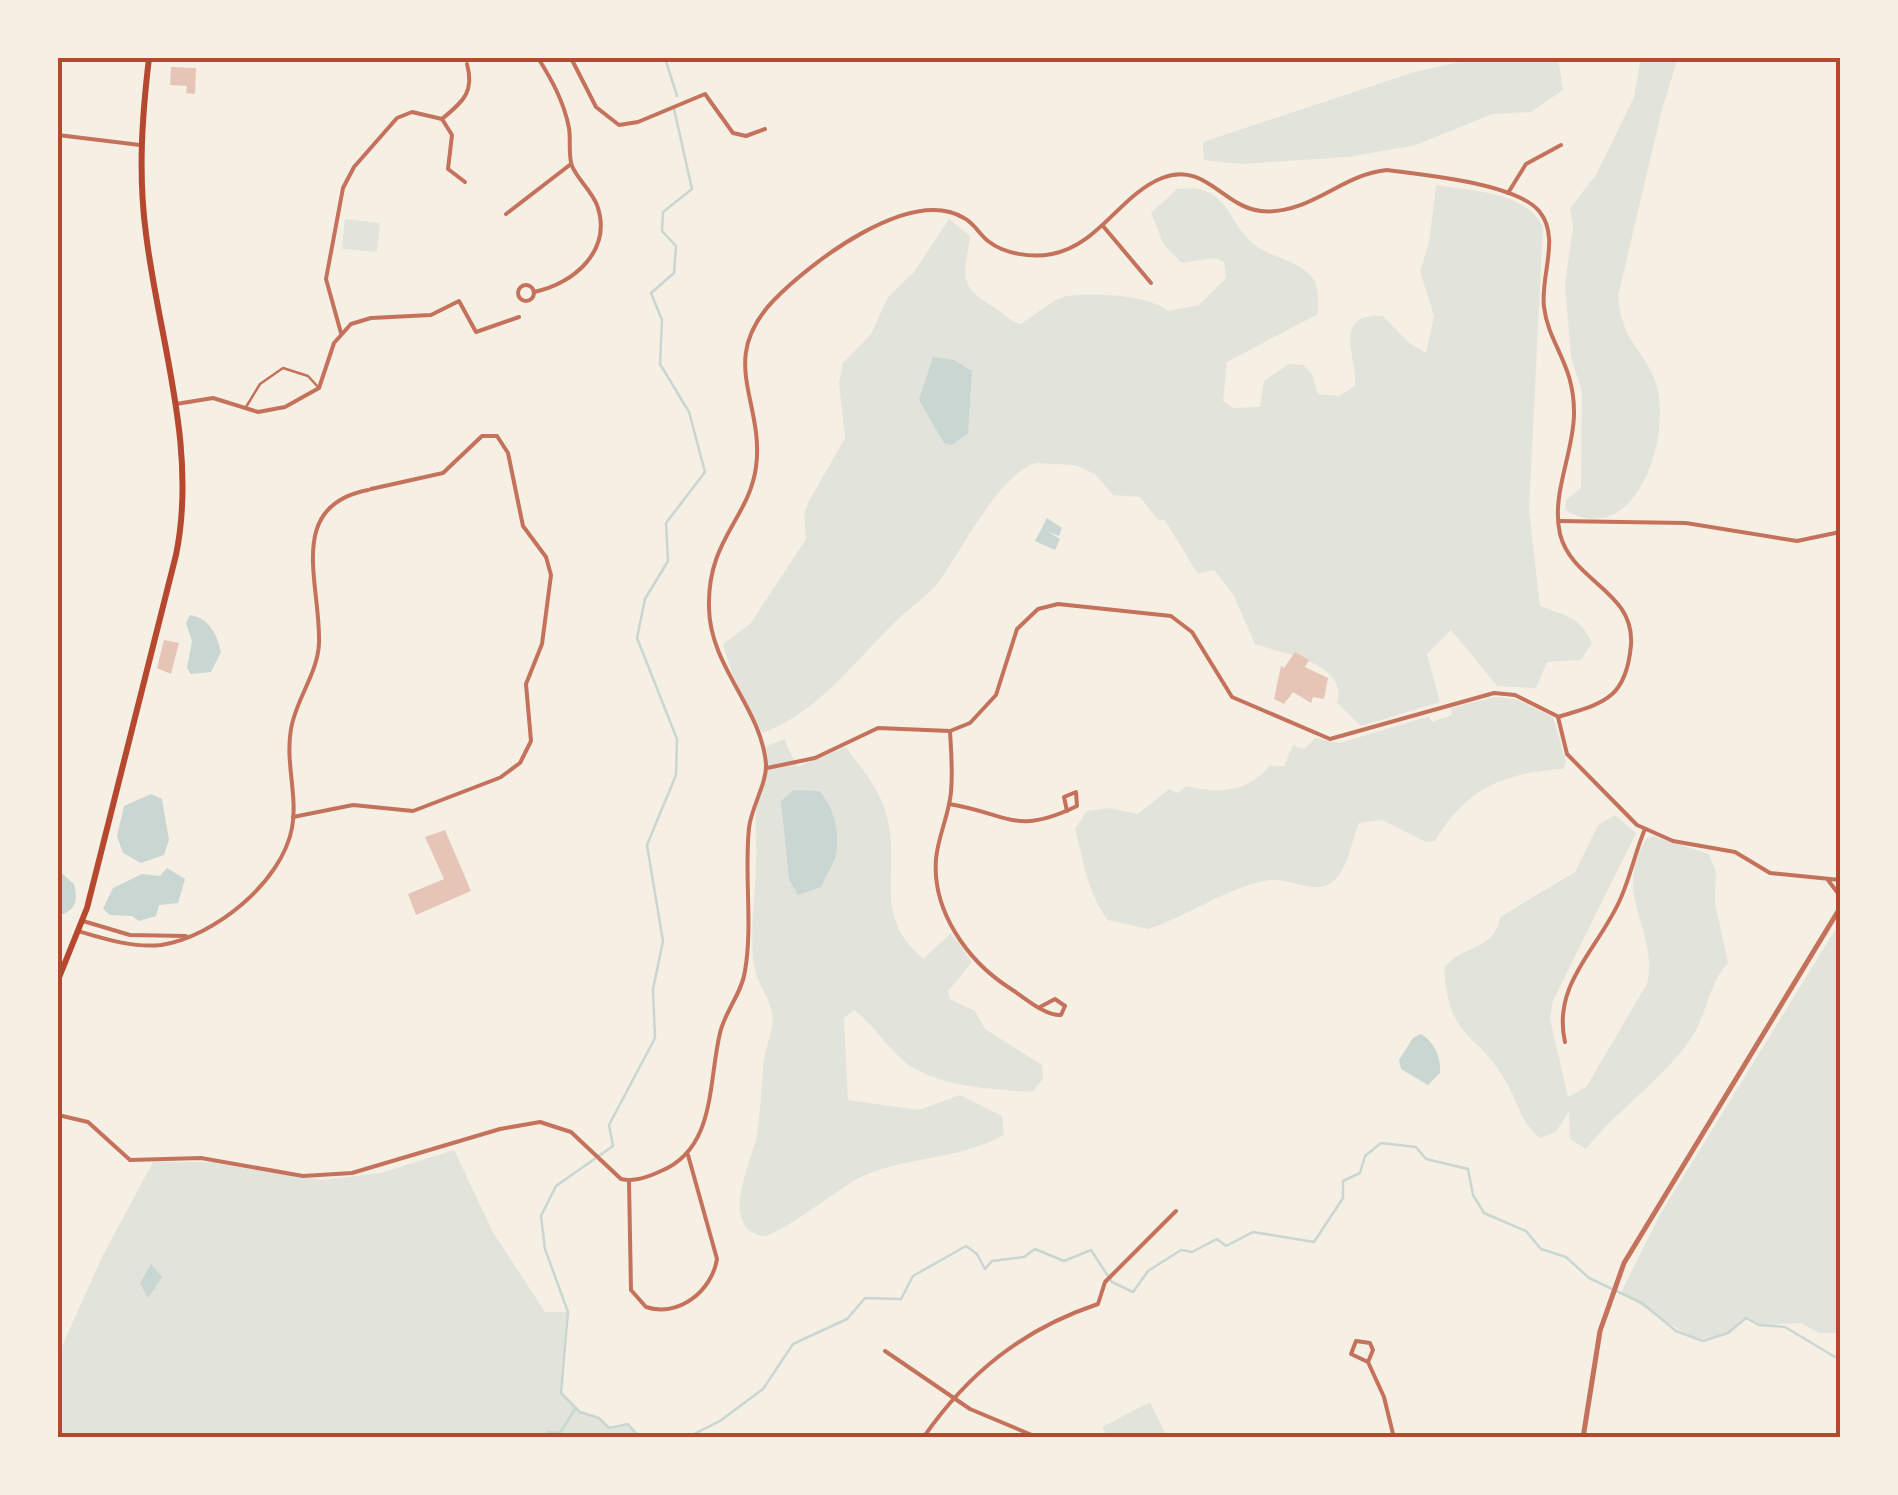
<svg xmlns="http://www.w3.org/2000/svg" width="1898" height="1495" font-family="'Open Sans',sans-serif">
	<rect width="100%" height="100%" fill="#f6efe4"/>
	<g fill="#e2e4dc">
		<polygon points="1478,58 1558,58 1563,90 1531,112 1492,114 1416,145 1348,157 1241,164 1204,160 1203,142 1414,72"/>
		<path d="M1641,58H1678L1662,109L1618,296C1621,343 1646,349 1657,387C1671,438 1636,551 1565,510L1566,500L1581,488L1582,392L1571,357L1565,285L1573,226L1570,208L1596,175L1634,97Z"/>
		<path d="M1436,185C1470,191 1526,191 1543,227L1529,509L1540,606C1562,615 1580,615 1592,643L1581,660L1547,662L1536,688L1497,686L1451,630L1427,654L1440,702L1361,726L1337,703C1349,662 1282,654 1255,644L1233,594L1214,570L1198,574L1164,519L1159,521L1140,497L1113,495L1095,474L1075,465L1036,463C1000,473 961,551 940,580C929,595 909,608 896,621C854,662 818,713 762,733L732,673L723,644L750,624L806,539L804,514L809,501L845,438L839,383L843,363L871,334L888,297L914,272L949,219L970,236C965,275 956,284 992,306C1002,312 1008,320 1020,324C1034,317 1052,298 1068,296C1095,293 1147,294 1168,311L1199,305L1226,278L1224,262L1214,258L1182,263L1164,245L1151,213L1177,189C1229,182 1226,222 1255,245C1272,258 1297,260 1311,276C1320,285 1318,302 1318,314L1227,362L1223,401L1233,408L1260,407L1264,381L1289,364L1303,365L1312,374L1318,394L1339,396L1355,386C1358,358 1330,313 1383,316L1408,342L1426,353L1434,316L1420,271L1429,243Z"/>
		<polygon points="345,219 380,223 377,252 342,249"/>
		<path d="M1495,697L1515,699L1553,717L1566,762L1563,769C1503,773 1466,788 1435,841L1426,842L1382,820L1359,823C1351,841 1348,874 1329,884C1311,894 1289,877 1269,880C1225,888 1189,916 1148,929L1108,920C1087,892 1084,862 1075,829L1087,811L1109,808L1138,814L1169,789L1178,793L1186,786C1216,794 1248,793 1269,766H1284L1293,745L1304,749L1315,738L1340,743L1429,716L1432,722L1452,715L1451,708Z"/>
		<path d="M784,739L797,767L846,747C862,769 883,793 888,821C900,877 872,915 923,959L951,933L972,962L948,991L950,999L975,1011L985,1029L1042,1065L1043,1079L1032,1092C990,1089 928,1087 897,1055C881,1039 873,1025 854,1010L844,1018L848,1100L919,1110L960,1095L1002,1116L1004,1135C953,1162 907,1155 859,1178C841,1187 775,1239 762,1236C718,1226 752,1161 757,1135C761,1110 761,1085 764,1060C766,1046 774,1029 772,1015C771,998 756,983 754,965C749,932 756,893 756,859C757,842 754,821 757,805C761,778 771,777 764,747Z"/>
		<path d="M1615,815L1636,833L1553,1001L1550,1019L1568,1097L1586,1087L1647,984C1660,932 1610,895 1647,838L1653,836L1709,854L1716,872L1715,903L1728,963C1708,984 1707,1016 1690,1040C1662,1080 1617,1110 1586,1149L1570,1139L1569,1111L1556,1132L1540,1138C1518,1120 1519,1102 1505,1080C1476,1029 1449,1043 1444,968C1462,944 1495,951 1500,917L1575,872L1598,825Z"/>
		<polygon points="1840,922 1840,1333 1819,1333 1801,1323 1759,1325 1746,1318 1728,1333 1696,1340 1621,1293 1659,1216"/>
		<polygon points="454,1150 493,1232 545,1312 568,1312 562,1394 582,1414 599,1418 609,1428 628,1424 640,1437 58,1438 58,1355 102,1257 153,1162 211,1162 322,1180 381,1173"/>
		<polygon points="1150,1402 1167,1437 1108,1437 1102,1427"/>
	</g>
	<g fill="#c9d6d2">
		<polygon points="933,357 954,360 972,371 968,433 952,445 944,443 919,400"/>
		<polygon points="1047,518 1062,528 1059,536 1047,531 1060,539 1055,550 1035,541"/>
		<path d="M190,615C209,618 217,634 221,652L211,672L191,674L187,668L192,641L186,623Z"/>
		<path d="M794,790L819,791C834,805 840,835 836,855C833,865 825,877 821,887L798,895L789,879L781,801Z"/>
		<polygon points="151,794 162,799 169,840 164,855 141,863 123,853 117,836 124,806"/>
		<polygon points="167,868 185,879 178,903 159,905 156,916 139,921 132,916 110,915 103,909 113,888 142,874 160,876"/>
		<path d="M58,870L74,884C78,902 76,910 58,916Z"/>
		<path d="M1421,1034C1435,1043 1441,1057 1440,1073L1428,1085L1401,1069L1399,1060L1413,1038Z"/>
		<polygon points="151,1264 162,1277 148,1298 140,1283"/>
	</g>
	<g fill="none" stroke-linecap="round" stroke-linejoin="round">
		<g stroke="#c9d6d2" stroke-width="2.5">
			<polyline points="665,58 677,96"/>
			<polyline points="542,1438 548,1432 560,1433 575,1409"/>
			<polyline points="640,1438 628,1424 609,1428 599,1418 580,1412 561,1393 568,1312 545,1249 541,1216 556,1186 613,1146 609,1125 655,1038 653,989 663,941 647,845 676,775 677,739 637,638 645,599 668,561 666,523 705,472 689,412 660,364 662,320 651,293 674,273 676,246 662,231 663,212 692,189 674,109"/>
			<polyline points="673,1438 685,1438"/>
			<polyline points="686,1438 720,1421 763,1389 793,1344 847,1319 865,1298 901,1299 913,1276 966,1246 977,1254 985,1269 992,1261 1024,1257 1035,1249 1064,1261 1091,1250 1112,1282 1133,1292 1148,1271 1181,1250 1192,1252 1217,1239 1226,1246 1253,1232 1314,1242 1343,1198 1343,1181 1360,1173 1365,1156 1381,1143 1416,1147 1426,1159 1468,1169 1473,1195 1484,1213 1526,1231 1541,1249 1566,1257 1589,1278 1642,1303 1676,1331 1703,1341 1728,1333 1746,1318 1759,1325 1785,1327 1840,1360"/>
		</g>
	</g>
	<g fill="#e6c5b7">
		<polygon points="171,67 196,68 195,94 186,93 187,86 170,85"/>
		<polygon points="164,640 179,643 171,674 157,668"/>
		<polygon points="1295,652 1309,660 1305,667 1328,678 1324,699 1313,697 1311,703 1293,692 1284,704 1274,699 1281,666 1284,668"/>
		<polygon points="445,830 471,891 416,915 408,894 444,879 425,837"/>
	</g>
	<g fill="none" stroke-linecap="round" stroke-linejoin="round">
		<polyline stroke="#c5725c" stroke-width="2.5" points="246,407 260,384 283,368 308,376 318,387"/>
		<g stroke="#c5725c" stroke-width="4">
			<polyline points="571,58 596,107 619,125 638,122 705,94 733,133 746,136 765,129"/>
			<polyline points="58,135 140,145"/>
			<path d="M465,182L448,169L452,135L442,119C462,102 475,93 467,64"/>
			<polyline points="1508,193 1526,164 1561,145"/>
			<polyline points="506,214 571,164"/>
			<polyline points="1103,226 1151,283"/>
			<circle cx="526" cy="293" r="8"/>
			<path d="M534,292C574,284 613,250 597,205C591,190 578,180 572,166C568,155 571,140 569,128C564,102 552,80 538,58"/>
			<polyline points="341,333 326,279 343,188 354,167 397,118 412,112 442,119"/>
			<polyline points="176,404 213,398 258,412 285,407 319,388 334,343 351,324 371,318 431,315 459,301 476,332 519,317"/>
			<polyline points="371,489 443,473 482,436 497,436 508,453 523,526 546,557 551,575 542,644 526,684 531,741 520,763 501,777"/>
			<polyline points="1559,521 1686,523 1797,541 1840,532"/>
			<polyline points="1558,717 1567,754 1637,825 1673,841 1735,852 1770,873 1840,880"/>
			<path d="M950,731C951,751 953,771 951,792C949,815 938,836 936,859C932,911 967,960 1008,987C1023,996 1044,1016 1061,1015L1065,1006L1055,999L1040,1007"/>
			<polyline points="767,768 815,758 878,728 950,731 970,723 996,695 1017,629 1038,609 1058,604 1171,616 1192,632 1232,697 1330,739 1494,693 1515,695 1557,716"/>
			<path d="M949,804C1010,814 1015,836 1077,806L1076,792L1064,797L1067,811"/>
			<polyline points="293,817 353,805 413,811 499,778"/>
			<polyline points="1828,880 1840,896"/>
			<polyline points="83,921 130,935 186,936"/>
			<path d="M78,931C105,939 133,948 161,945C214,937 282,882 292,828C298,796 285,762 291,729C296,699 318,673 319,643C321,584 285,506 368,490"/>
			<path d="M1565,1042C1552,985 1597,950 1619,902C1630,879 1635,852 1645,829"/>
			<path d="M58,1115L88,1122L130,1160L201,1158L303,1176L352,1173L500,1129L540,1122L571,1132L621,1179C635,1182 648,1177 661,1171C716,1148 708,1083 720,1033C725,1011 742,993 745,971C753,924 744,875 749,828C751,808 767,783 766,764C761,707 710,667 709,608C707,539 749,519 756,467C765,402 716,360 774,300C809,264 910,185 964,218C974,223 979,234 988,241C1004,254 1032,258 1052,254C1099,245 1120,195 1162,178C1205,161 1223,207 1261,211C1308,216 1342,174 1387,170C1422,174 1517,184 1539,211C1561,237 1540,276 1544,307C1549,346 1575,364 1574,415C1573,455 1551,494 1560,534C1572,582 1635,591 1631,645C1626,700 1603,703 1558,717"/>
			<path d="M629,1181L631,1290L646,1307C678,1318 712,1291 717,1259L688,1155"/>
			<polyline points="885,1351 970,1409 1039,1438"/>
			<polyline points="1368,1362 1351,1354 1356,1341 1370,1343 1373,1350 1368,1362 1384,1397 1394,1438"/>
			<path d="M923,1438C968,1373 1023,1329 1098,1304L1105,1282L1176,1211"/>
		</g>
		<polyline stroke="#c5725c" stroke-width="5" points="1583,1438 1600,1331 1624,1263 1840,908"/>
		<path stroke="#b5482f" stroke-width="6" d="M58,980L87,908L176,555C198,448 159,340 146,234C138,174 142,117 149,58"/>
	</g>
	<rect width="1898" height="1495" fill="none" stroke="#f6efe4" stroke-width="120"/>
	<rect x="60" y="60" width="1778" height="1375" fill="none" stroke="#b5482f" stroke-width="4"/>
</svg>
